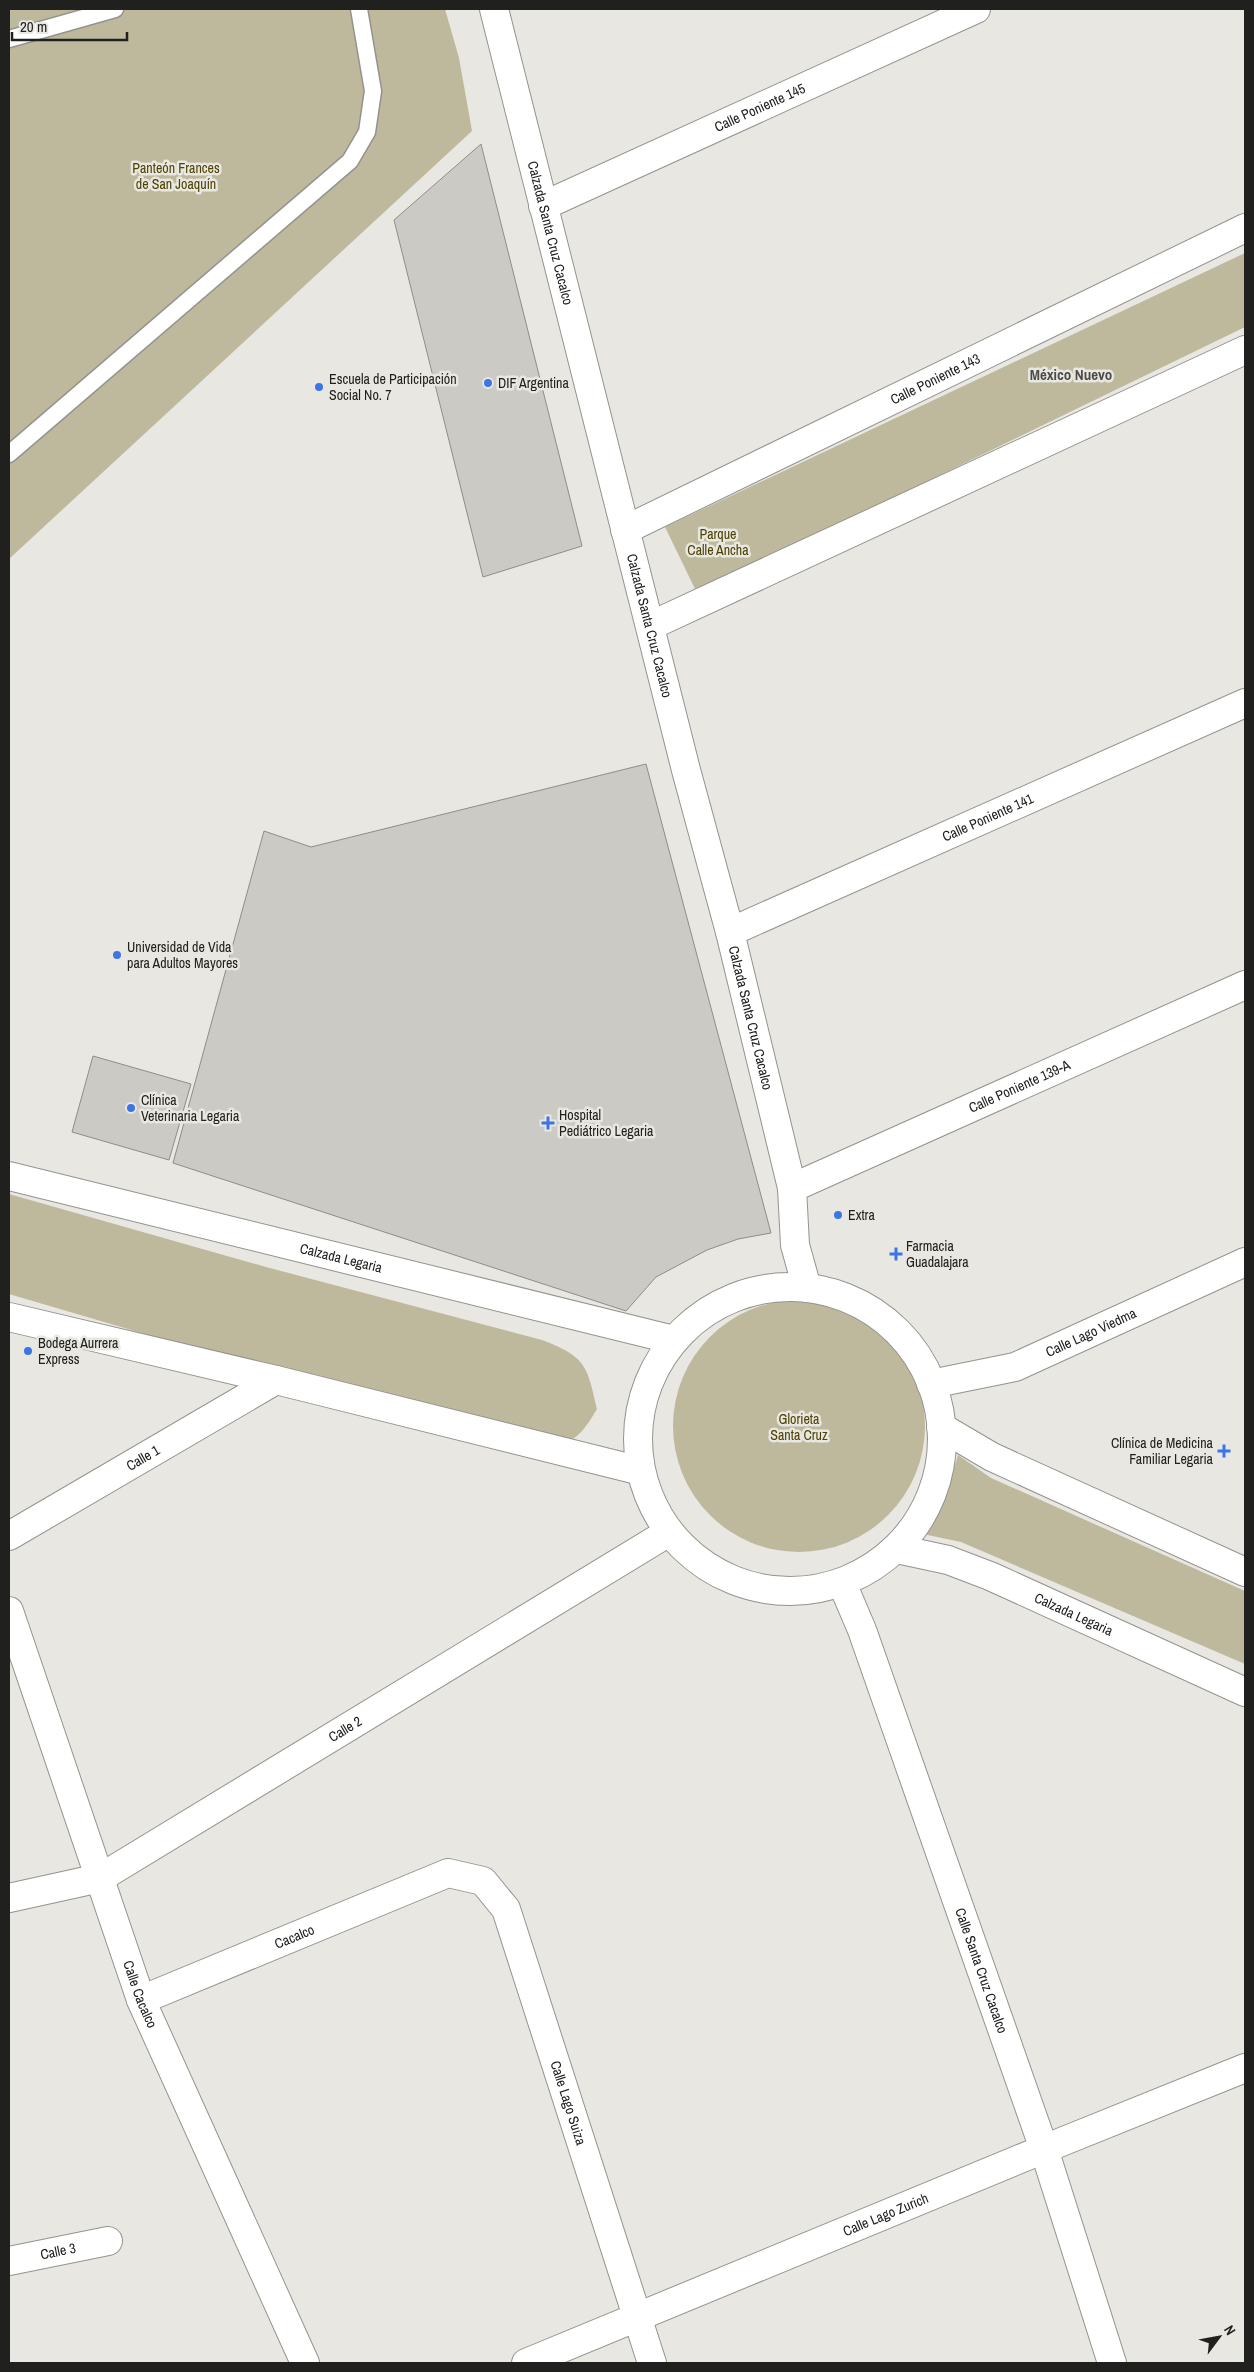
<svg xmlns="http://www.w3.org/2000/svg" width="1254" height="2372" font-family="'Archivo Narrow',sans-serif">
	<rect width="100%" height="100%" fill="#e8e7e1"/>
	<g fill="#beb89d">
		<polygon points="9,9 445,9 459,58 472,131 9,559"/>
		<polygon points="1245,253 1245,327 697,593 665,527"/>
		<path d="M9,1194L266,1267L542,1340C586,1357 587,1365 597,1409C575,1446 569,1444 528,1447L9,1294Z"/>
		<circle cx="799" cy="1426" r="126"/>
		<polygon points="958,1455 991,1478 1245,1591 1245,1664 961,1542 923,1534 941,1509"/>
	</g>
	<g fill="#cbcac4" stroke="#8e8d89">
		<polygon points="481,144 582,546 483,577 394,220"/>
		<polygon points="646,764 771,1233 738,1239 707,1250 656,1277 626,1311 173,1163 264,831 311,847"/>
		<polygon points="93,1056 191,1084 169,1160 72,1132"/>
	</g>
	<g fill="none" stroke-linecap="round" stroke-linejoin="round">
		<g stroke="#94938e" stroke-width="19">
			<g id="lane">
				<polyline points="9,39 115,9"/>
				<polyline points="9,454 350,161 367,132 373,91 359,9"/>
			</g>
		</g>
		<g stroke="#94938e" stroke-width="30">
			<g id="street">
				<path id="s1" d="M543,206L976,9"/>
				<path id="s2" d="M625,530L1245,228"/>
				<polyline points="650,626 1245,350"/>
				<path id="s3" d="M730,932L1245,703"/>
				<path id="s4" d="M792,1188L1245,985"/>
				<path id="s5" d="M931,1384L1015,1367L1245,1262"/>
				<path id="s6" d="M9,1536L276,1380"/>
				<path id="s7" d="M842,1583L862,1630L1044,2149L1112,2363"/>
				<path id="s8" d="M9,1611L141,2000L305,2363"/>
				<path id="s9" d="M9,1898L100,1878L669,1532"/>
				<path id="s10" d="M141,2000L448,1873L483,1881L506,1909L652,2363"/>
				<path id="s11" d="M9,2261L108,2241"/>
				<path id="s12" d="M526,2363L1044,2149L1245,2068"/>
			</g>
		</g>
		<g stroke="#94938e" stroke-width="30">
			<g id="secondary">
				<path id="s13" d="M494,9L686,770L730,932L792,1188L795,1245L807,1288"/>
				<path id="s14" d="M9,1176L674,1340"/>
				<circle cx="790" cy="1439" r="152"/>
				<polyline points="9,1317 276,1380 641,1471"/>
				<polyline points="941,1427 992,1457 1245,1572"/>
				<path id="s15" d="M897,1549L948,1560L990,1576L1245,1692"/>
			</g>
		</g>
		<use href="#lane" stroke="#fff" stroke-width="16"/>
		<use href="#street" stroke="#fff" stroke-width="28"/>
		<use href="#secondary" stroke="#fff" stroke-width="28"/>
	</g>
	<g fill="#3c75e4" stroke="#e8e7e1" stroke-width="2">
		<circle cx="488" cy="383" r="5"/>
		<circle cx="319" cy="387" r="5"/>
		<circle cx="117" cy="955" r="5"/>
		<circle cx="131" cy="1108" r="5"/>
		<path d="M545.5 1115.5h5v5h5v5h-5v5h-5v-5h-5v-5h5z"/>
		<circle cx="838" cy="1215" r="5"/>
		<path d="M893.5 1246.5h5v5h5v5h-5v5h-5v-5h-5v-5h5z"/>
		<circle cx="28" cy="1351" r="5"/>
		<path d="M1221.5 1443.5h5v5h5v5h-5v5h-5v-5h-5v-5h5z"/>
	</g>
	<g text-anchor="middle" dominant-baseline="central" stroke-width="5" stroke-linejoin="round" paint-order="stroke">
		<g font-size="14" fill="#20201e" stroke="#e8e7e1">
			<text stroke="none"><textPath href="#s1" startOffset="238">Calle Poniente 145</textPath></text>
			<text stroke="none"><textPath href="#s13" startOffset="231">Calzada Santa Cruz Cacalco</textPath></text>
			<text stroke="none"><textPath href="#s2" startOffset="345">Calle Poniente 143</textPath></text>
			<text stroke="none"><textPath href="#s13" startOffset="636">Calzada Santa Cruz Cacalco</textPath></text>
			<text stroke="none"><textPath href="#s3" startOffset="282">Calle Poniente 141</textPath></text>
			<text stroke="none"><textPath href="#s13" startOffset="1041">Calzada Santa Cruz Cacalco</textPath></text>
			<text stroke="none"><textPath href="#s4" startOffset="249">Calle Poniente 139-A</textPath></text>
			<text stroke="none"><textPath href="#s14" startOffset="342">Calzada Legaria</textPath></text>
			<text stroke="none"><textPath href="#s5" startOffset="169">Calle Lago Viedma</textPath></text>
			<text stroke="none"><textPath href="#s6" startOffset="155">Calle 1</textPath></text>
			<text stroke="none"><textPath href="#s15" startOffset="189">Calzada Legaria</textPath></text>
			<text stroke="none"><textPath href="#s9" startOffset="380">Calle 2</textPath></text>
			<text stroke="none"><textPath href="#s10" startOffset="166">Cacalco</textPath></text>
			<text stroke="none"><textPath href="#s7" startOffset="412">Calle Santa Cruz Cacalco</textPath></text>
			<text stroke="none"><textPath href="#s8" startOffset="405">Calle Cacalco</textPath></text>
			<text stroke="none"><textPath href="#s10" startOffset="608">Calle Lago Suiza</textPath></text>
			<text stroke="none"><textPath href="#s12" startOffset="389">Calle Lago Zurich</textPath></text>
			<text stroke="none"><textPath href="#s11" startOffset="50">Calle 3</textPath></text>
		</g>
		<g font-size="14" fill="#4e4101" stroke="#e8e7e1">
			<text x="176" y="168">Panteón Frances<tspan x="176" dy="16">de San Joaquín</tspan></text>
			<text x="718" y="534">Parque<tspan x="718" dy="16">Calle Ancha</tspan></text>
			<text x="799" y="1419">Glorieta<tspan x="799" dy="16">Santa Cruz</tspan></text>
		</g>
		<g font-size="14" fill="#20201e" stroke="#e8e7e1" text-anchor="start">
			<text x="329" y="379">Escuela de Participación<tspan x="329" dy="16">Social No. 7</tspan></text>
			<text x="498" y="383">DIF Argentina</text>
			<text x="127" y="947">Universidad de Vida<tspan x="127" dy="16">para Adultos Mayores</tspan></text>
			<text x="141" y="1100">Clínica<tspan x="141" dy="16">Veterinaria Legaria</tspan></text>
			<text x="559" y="1115">Hospital<tspan x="559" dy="16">Pediátrico Legaria</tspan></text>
			<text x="848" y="1215">Extra</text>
			<text x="906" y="1246">Farmacia<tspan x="906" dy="16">Guadalajara</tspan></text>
			<text x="38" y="1343">Bodega Aurrera<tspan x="38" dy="16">Express</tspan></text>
			<text x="1213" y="1443" text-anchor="end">Clínica de Medicina<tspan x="1213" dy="16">Familiar Legaria</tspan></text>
		</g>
		<g font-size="15" font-weight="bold" fill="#4c4b46" stroke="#e8e7e1">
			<text x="1071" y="374">México Nuevo</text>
		</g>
	</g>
	<rect width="1254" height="2372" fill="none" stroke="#20201e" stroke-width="20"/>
	<g transform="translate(1219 2337) rotate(58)" stroke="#e8e7e1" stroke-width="4" paint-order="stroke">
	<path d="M0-4L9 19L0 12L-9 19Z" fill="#20201e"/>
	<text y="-8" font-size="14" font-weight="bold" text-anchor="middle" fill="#20201e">N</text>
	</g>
	<path d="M12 32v8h115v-8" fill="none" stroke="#20201e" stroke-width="2.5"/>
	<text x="20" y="32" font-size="15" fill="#20201e" stroke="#e8e7e1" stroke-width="4" paint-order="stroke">20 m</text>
</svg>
